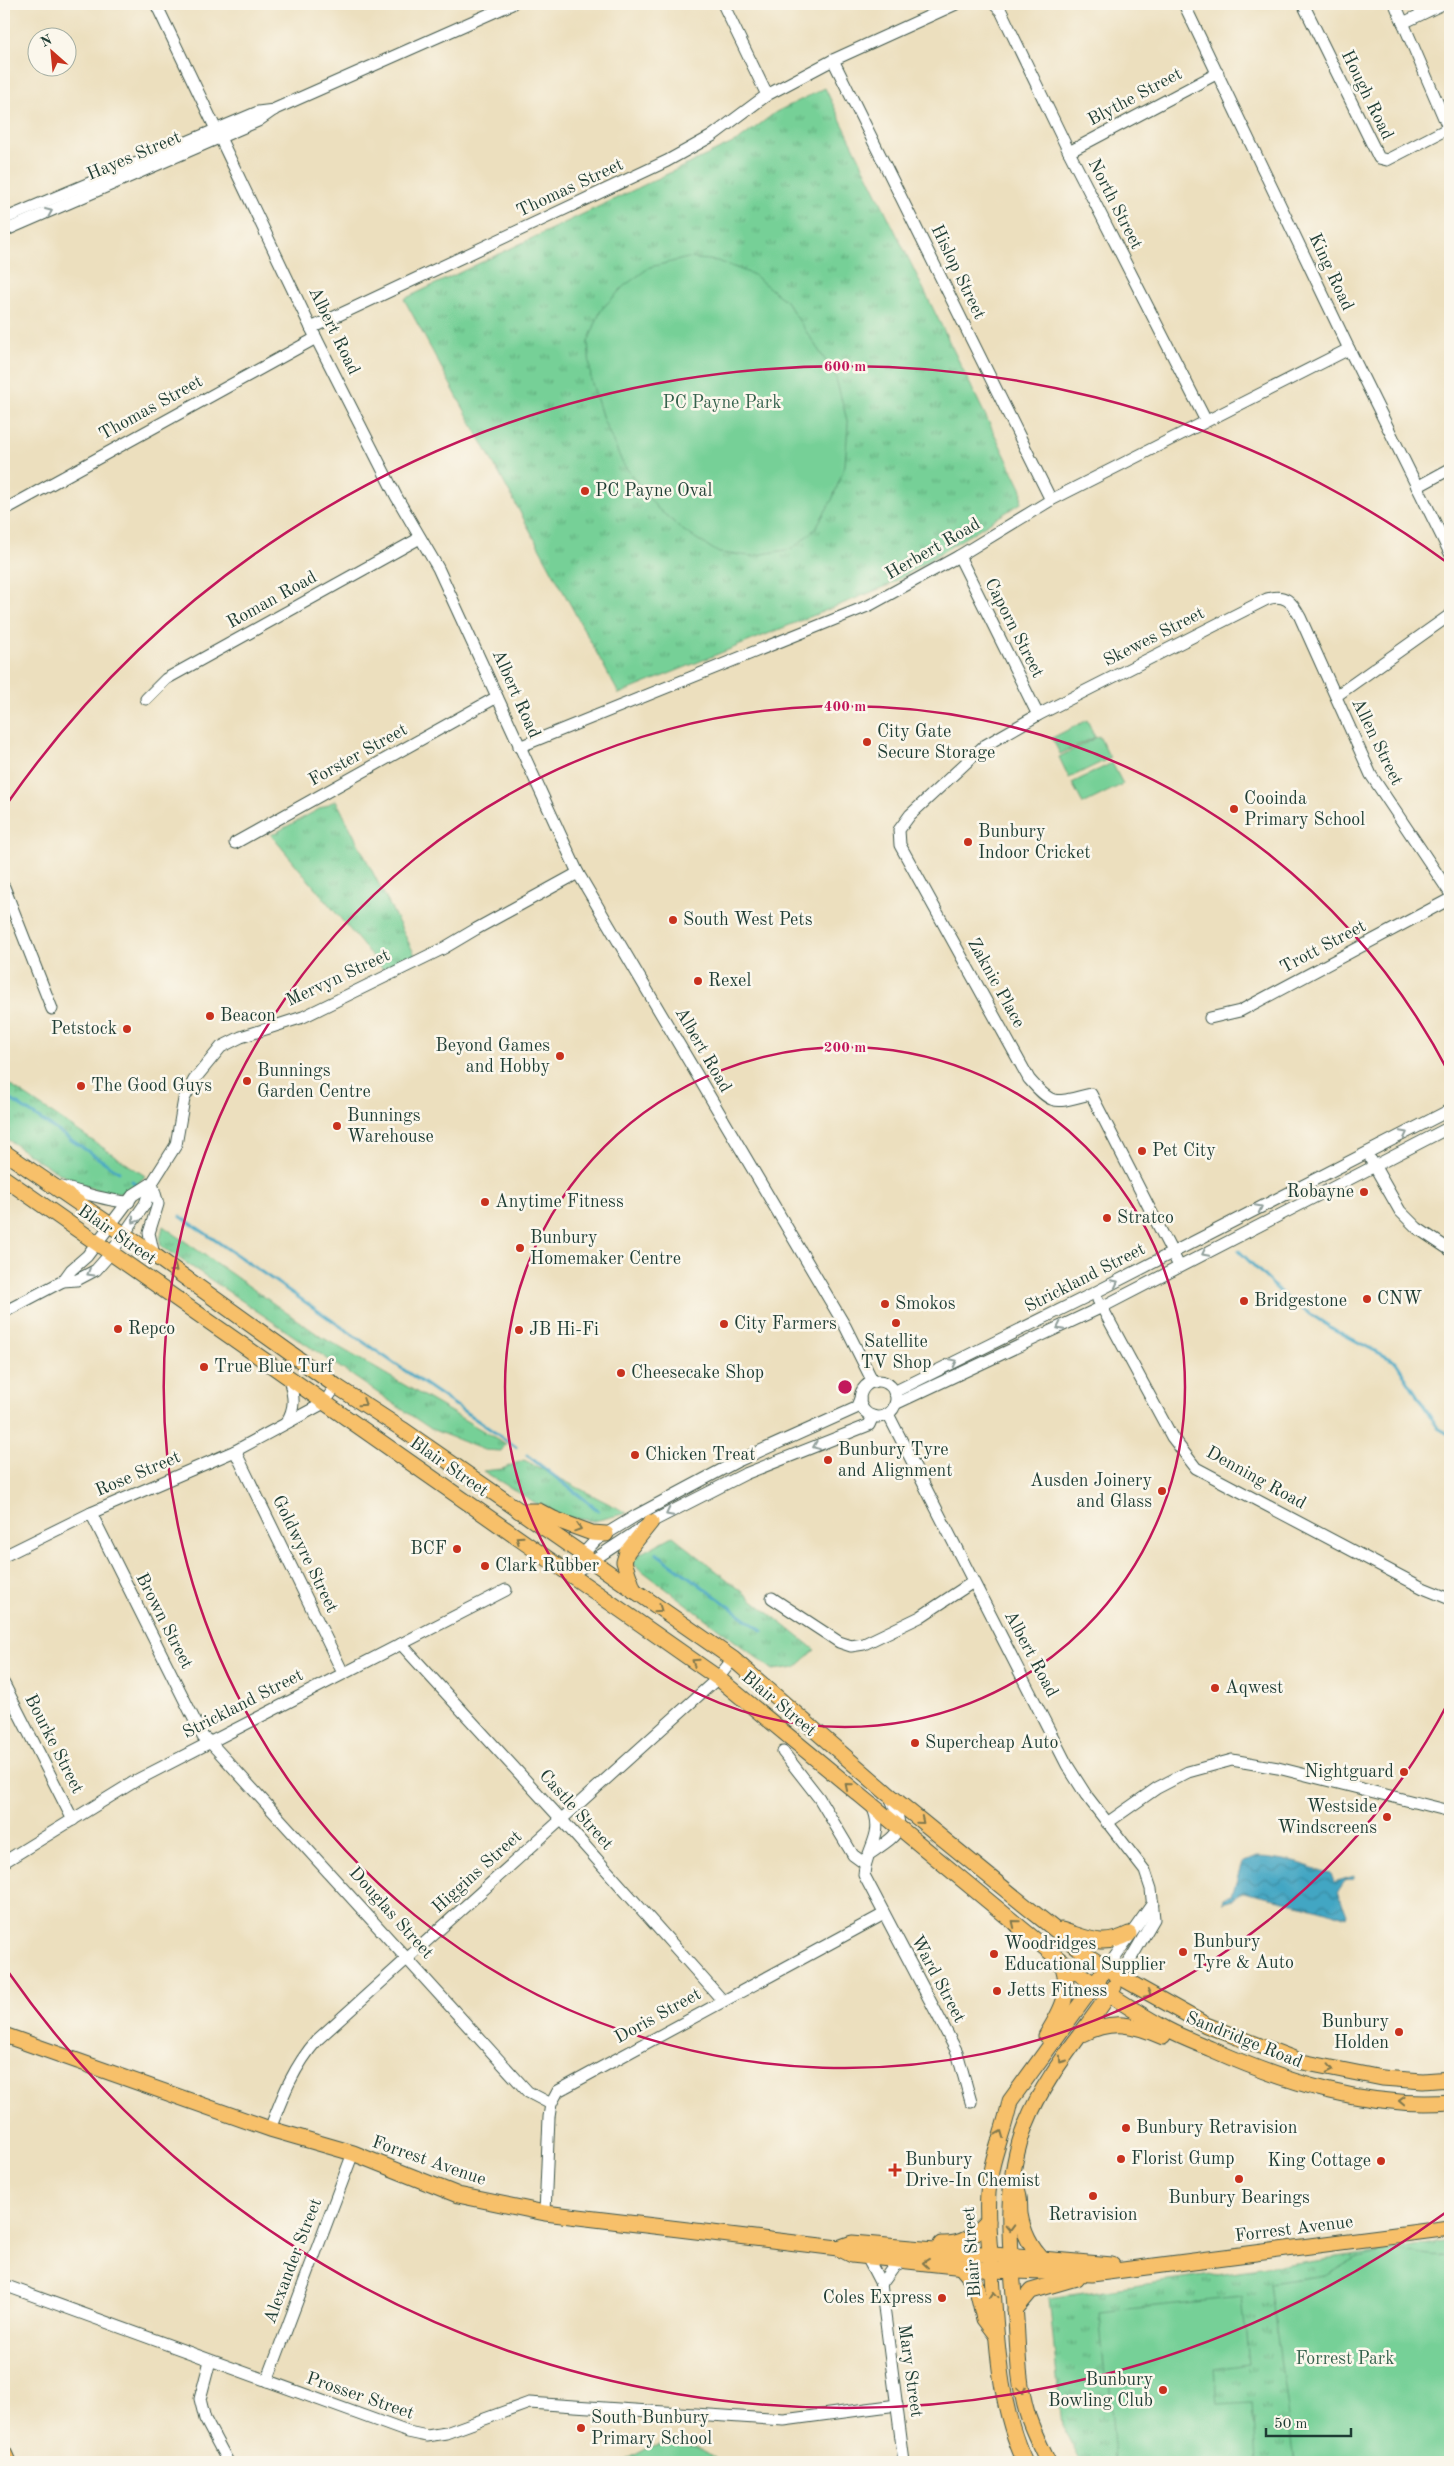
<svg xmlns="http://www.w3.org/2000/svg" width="1454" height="2466" font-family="'Old Standard TT',serif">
	<defs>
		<pattern id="grass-tufts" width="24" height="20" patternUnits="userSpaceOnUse" patternTransform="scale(1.25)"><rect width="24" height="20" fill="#76d097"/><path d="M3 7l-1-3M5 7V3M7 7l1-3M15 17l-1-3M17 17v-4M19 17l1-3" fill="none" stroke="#60aa7c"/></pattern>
		<pattern id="water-waves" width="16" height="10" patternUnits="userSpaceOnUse" patternTransform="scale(1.25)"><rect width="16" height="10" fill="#43a6c3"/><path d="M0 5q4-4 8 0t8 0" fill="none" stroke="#37889f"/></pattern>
	</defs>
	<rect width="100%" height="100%" fill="#fbf7ec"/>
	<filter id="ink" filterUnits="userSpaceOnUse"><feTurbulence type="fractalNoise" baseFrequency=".02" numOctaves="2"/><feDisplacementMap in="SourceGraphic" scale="10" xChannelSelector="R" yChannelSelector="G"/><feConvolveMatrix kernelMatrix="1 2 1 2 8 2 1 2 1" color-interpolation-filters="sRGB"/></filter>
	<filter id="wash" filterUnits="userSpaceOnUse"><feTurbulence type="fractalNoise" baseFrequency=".0096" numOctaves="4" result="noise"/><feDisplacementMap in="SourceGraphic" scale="20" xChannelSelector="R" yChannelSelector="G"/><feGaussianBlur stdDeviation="1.12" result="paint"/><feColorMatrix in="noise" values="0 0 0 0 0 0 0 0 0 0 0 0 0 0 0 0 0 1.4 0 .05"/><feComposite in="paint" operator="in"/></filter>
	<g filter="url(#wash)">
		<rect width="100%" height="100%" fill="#ecdfbe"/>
		<g fill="url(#grass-tufts)" stroke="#4a8666">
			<polygon points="825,88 1022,490 1021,503 889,585 619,694 404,299 739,140 776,112"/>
			<polygon points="336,800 416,957 386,973 271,835"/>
			<path d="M4,1081L145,1176L130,1193C85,1197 39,1161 4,1137Z"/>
			<polygon points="163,1226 320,1336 506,1444 501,1451 484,1450 431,1429 161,1246 160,1240"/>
			<polygon points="524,1460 627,1513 594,1521 557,1516 483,1471 502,1469"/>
			<polygon points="673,1536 815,1650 796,1667 773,1670 628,1560"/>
			<polygon points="1450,2241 1450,2462 1081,2462 1062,2426 1049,2298"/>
		</g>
		<g fill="#76d097" stroke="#4a8666">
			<polygon points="688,258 718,261 752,274 786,301 835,375 848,424 845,465 832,500 815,529 792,549 751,556 719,553 684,531 657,508 623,464 603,419 591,380 588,342 601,310 624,286 650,267"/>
			<polygon points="1087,720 1095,737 1060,754 1052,738"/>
			<polygon points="1099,736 1110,758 1069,778 1059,757"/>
			<polygon points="1112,763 1123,784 1083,804 1072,783"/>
			<path d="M1383,2251C1407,2250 1429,2259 1450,2256V2462H1294L1270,2284L1325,2276L1356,2258Z"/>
			<polygon points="1242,2297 1249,2364 1214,2369 1217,2404 1252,2402 1256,2462 1115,2462 1109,2377 1105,2377 1099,2312"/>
			<path d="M667,2443C687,2444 704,2447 719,2462H622L648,2448Z"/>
		</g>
		<path fill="url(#water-waves)" stroke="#31727c" d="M1256,1857C1282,1857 1306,1865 1331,1874L1334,1882L1354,1876V1879L1345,1881L1338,1891L1347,1915L1346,1918L1328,1911L1243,1892L1238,1894L1234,1899L1223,1902L1224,1898L1232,1895L1242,1863Z"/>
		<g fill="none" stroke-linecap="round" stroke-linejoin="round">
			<g stroke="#43a6c3" stroke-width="3">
				<polyline points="4,1095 119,1172"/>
				<polyline points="132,1181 141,1187"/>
				<polyline points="180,1216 516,1447"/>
				<polyline points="1239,1251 1287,1299 1335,1330 1396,1362 1438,1428 1450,1435"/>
				<polyline points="527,1455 598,1510"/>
				<polyline points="656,1553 763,1631"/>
			</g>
		</g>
	</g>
	<g filter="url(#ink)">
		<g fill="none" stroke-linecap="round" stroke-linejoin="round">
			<g stroke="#3e5549" stroke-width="13">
				<g id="minor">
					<polyline points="156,4 311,328 396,496 438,568 578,873 845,1326 873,1382"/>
					<polyline points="723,4 767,95"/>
					<polyline points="994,4 1001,11 1069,152 1206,421"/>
					<polyline points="1184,4 1349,349 1450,553"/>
					<polyline points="1303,4 1379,158 1387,160 1449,128"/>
					<polyline points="1395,4 1450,132"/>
					<polyline points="1403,23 1443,4"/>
					<polyline points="833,60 1051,500"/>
					<polyline points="1069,152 1218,73"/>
					<polyline points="4,219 258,112 274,110"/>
					<polyline points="4,231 258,121 275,109 512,4"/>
					<polyline points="311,328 667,161 712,136 767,95 833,60 956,4"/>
					<polyline points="1417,487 1450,469"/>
					<polyline points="4,510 316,338"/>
					<polyline points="959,556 1038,715"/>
					<polyline points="1336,696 1450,615"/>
					<polyline points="146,699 166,679 420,538"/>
					<polyline points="519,747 870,605 959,556 1051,500 1349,349"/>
					<polyline points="235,843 497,697"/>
					<polyline points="4,887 52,1009"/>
					<polyline points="1210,1018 1240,1011 1450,899"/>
					<polyline points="1371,1160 1400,1211 1417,1228 1450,1250"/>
					<polyline points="152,1183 158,1204 149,1233 154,1255"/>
					<path d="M57,1186C82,1191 103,1201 129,1202"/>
					<path d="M1179,1266L1091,1094C1056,1102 1054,1108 1029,1079L900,845L899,830L910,815L984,746L1038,715L1267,599C1285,593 1292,602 1300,617L1371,775L1450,893"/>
					<polyline points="63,1281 71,1270 87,1256 133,1195 152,1183"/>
					<polyline points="1098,1300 1172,1437 1196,1468 1423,1588 1450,1599"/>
					<polyline points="4,1312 63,1281 77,1280 96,1270 111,1253 145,1204 152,1183 176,1145 184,1099 194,1080 221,1047 241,1037 303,1017 444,948 476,929 578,873"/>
					<circle cx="878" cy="1399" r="18"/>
					<polyline points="894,1392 1094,1293 1450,1110"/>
					<polyline points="895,1404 1102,1307 1450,1127"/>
					<polyline points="888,1414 1067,1765 1086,1795 1145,1871 1151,1889 1154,1919 1120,1977"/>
					<path d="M286,1423C296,1407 294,1397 289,1379"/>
					<polyline points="235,1451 343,1673"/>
					<polyline points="91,1513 203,1737 209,1741 528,2092 551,2104"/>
					<polyline points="4,1556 91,1513 235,1451 324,1403 336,1386"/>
					<polyline points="572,1574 651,1522 745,1474 869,1425 873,1416"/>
					<polyline points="571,1575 582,1555 596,1540 637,1515 738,1461 856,1408 860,1399"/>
					<polyline points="772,1598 839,1642 851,1646 864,1644 920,1617 973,1582"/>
					<polyline points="401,1644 561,1819 723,2001"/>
					<polyline points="4,1684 73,1820"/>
					<polyline points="783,1752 819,1798 853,1855 864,1863"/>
					<path d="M872,1806C886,1836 865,1848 864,1875L957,2052L971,2102"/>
					<polyline points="1107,1823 1157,1788 1188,1772 1232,1760 1278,1768 1450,1811"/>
					<path d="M871,1853C900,1833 906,1831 890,1797"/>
					<polyline points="4,1862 137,1780 506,1590"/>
					<polyline points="1107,1968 1153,1903"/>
					<path d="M270,2129C283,2095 293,2068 317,2040L718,1678L733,1659"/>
					<polyline points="545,2213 549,2117 551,2104 558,2091 884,1914"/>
					<polyline points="867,2257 881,2284 904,2462"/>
					<polyline points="881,2284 894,2266 904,2261"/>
					<polyline points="4,2285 408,2432 427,2436 446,2433 529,2403 784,2420 897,2405"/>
					<polyline points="210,2361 200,2399 205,2419 228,2462"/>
					<polyline points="267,2381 353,2153"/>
				</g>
			</g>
			<g stroke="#3e5549" stroke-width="17">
				<g id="major">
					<polyline points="4,1152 154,1255 336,1386 402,1429 733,1659 887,1793 1023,1904 1088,1956 1120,1977 1206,2025 1302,2062 1382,2078 1423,2081 1450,2079"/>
					<path d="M4,1178L718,1678L1061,1961C1095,1985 1130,2009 1166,2029C1181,2037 1197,2043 1211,2049C1287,2083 1367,2108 1450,2102"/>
					<polyline points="519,1511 539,1511 554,1519 592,1533 606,1534"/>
					<polyline points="634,1591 624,1562 627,1552 651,1522"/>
					<path d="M1061,1930C1088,1938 1102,1948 1129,1934"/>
					<path d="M1083,2034C1112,2019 1134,2024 1163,2037"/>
					<polyline points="4,2035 270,2129 353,2153 458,2195 545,2213 838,2248 852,2255 992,2270 1092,2274 1450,2228"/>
					<path d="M1046,2036C1062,2010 1073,1992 1061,1961"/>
					<path d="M1016,2187C1021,2196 1019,2204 1020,2214C1023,2232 1030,2247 1043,2260"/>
					<path d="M941,2244C962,2245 974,2236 988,2221"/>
					<polyline points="838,2248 852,2243 1112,2265"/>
					<polyline points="961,2267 976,2285 984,2319 996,2335"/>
					<polyline points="1015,2310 1031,2291 1076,2278"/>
					<polyline points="4,2453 8,2462"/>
					<path d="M1025,2462C998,2405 997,2339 992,2276C990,2249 986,2221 988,2193C990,2159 1004,2133 1010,2101L1100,1977"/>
					<path d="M1048,2462C1041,2447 1032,2430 1027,2413C1018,2383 1018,2350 1016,2319C1011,2254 1001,2186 1026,2124C1046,2073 1085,2032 1114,1987"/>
				</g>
			</g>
			<use href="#minor" stroke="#fff" stroke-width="11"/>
			<use href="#major" stroke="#f7c06b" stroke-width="15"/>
		</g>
		<defs><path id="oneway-chevron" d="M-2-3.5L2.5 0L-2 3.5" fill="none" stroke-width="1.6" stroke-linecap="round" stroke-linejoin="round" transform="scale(1.25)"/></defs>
		<g stroke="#8f9e9a">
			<use href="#oneway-chevron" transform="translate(49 212) rotate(-23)"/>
			<use href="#oneway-chevron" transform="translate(1404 1134) rotate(-27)"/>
			<use href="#oneway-chevron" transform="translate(1259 1208) rotate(-27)"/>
			<use href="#oneway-chevron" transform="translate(135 1220) rotate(124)"/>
			<use href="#oneway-chevron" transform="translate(1205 1253) rotate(153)"/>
			<use href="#oneway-chevron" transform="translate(90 1273) rotate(150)"/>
			<use href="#oneway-chevron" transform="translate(1115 1283) rotate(-27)"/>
			<use href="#oneway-chevron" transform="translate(1060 1327) rotate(154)"/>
			<use href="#oneway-chevron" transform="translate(954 1362) rotate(-26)"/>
			<use href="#oneway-chevron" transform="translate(816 1446) rotate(158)"/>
			<use href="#oneway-chevron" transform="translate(669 1513) rotate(153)"/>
		</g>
		<g stroke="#80784d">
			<use href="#oneway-chevron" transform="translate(174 1269) rotate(36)"/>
			<use href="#oneway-chevron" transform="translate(363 1403) rotate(33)"/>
			<use href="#oneway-chevron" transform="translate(578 1528) rotate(19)"/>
			<use href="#oneway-chevron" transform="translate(519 1539) rotate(-145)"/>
			<use href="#oneway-chevron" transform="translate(659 1609) rotate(35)"/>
			<use href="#oneway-chevron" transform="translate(695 1662) rotate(-145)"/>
			<use href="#oneway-chevron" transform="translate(848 1786) rotate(-140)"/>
			<use href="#oneway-chevron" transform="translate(921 1821) rotate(39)"/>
			<use href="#oneway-chevron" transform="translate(1015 1923) rotate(-141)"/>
			<use href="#oneway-chevron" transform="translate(1148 1994) rotate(28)"/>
			<use href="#oneway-chevron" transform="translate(1062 2060) rotate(126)"/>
			<use href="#oneway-chevron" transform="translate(1330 2069) rotate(12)"/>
			<use href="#oneway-chevron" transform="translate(1402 2101) rotate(-178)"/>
			<use href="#oneway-chevron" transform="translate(1000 2134) rotate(-68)"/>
			<use href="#oneway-chevron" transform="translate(1010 2228) rotate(88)"/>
			<use href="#oneway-chevron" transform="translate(926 2263) rotate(-174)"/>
			<use href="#oneway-chevron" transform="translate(994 2295) rotate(-94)"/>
			<use href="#oneway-chevron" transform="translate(1022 2390) rotate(79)"/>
		</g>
	</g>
	<g fill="none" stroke="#c2185b" stroke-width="2.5">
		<circle cx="845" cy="1387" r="340"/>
		<path d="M1449 1701A681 681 0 1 1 1449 1073"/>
		<path d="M1445 2213A1021 1021 0 0 1 9 1973M9 801A1021 1021 0 0 1 1445 561"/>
	</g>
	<g fill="#c8321e" stroke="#fbf7ec" stroke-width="2">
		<circle cx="585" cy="491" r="5"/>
		<circle cx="867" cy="742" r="5"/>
		<circle cx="1234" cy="809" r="5"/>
		<circle cx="968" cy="842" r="5"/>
		<circle cx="673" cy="920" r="5"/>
		<circle cx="698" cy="981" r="5"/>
		<circle cx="210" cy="1016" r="5"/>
		<circle cx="127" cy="1029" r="5"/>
		<circle cx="560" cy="1056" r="5"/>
		<circle cx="247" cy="1081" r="5"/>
		<circle cx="81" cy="1086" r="5"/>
		<circle cx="337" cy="1126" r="5"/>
		<circle cx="1142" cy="1151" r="5"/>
		<circle cx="1364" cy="1192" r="5"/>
		<circle cx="485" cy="1202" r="5"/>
		<circle cx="1107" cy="1218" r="5"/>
		<circle cx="520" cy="1248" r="5"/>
		<circle cx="1367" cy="1299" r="5"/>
		<circle cx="1244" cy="1301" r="5"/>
		<circle cx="885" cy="1304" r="5"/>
		<circle cx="896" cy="1323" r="5"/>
		<circle cx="724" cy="1324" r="5"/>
		<circle cx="118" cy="1329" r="5"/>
		<circle cx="519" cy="1330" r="5"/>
		<circle cx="204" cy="1367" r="5"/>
		<circle cx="621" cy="1373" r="5"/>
		<circle cx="635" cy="1455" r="5"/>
		<circle cx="828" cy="1460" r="5"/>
		<circle cx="1162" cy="1491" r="5"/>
		<circle cx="457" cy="1549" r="5"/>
		<circle cx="485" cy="1566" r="5"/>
		<circle cx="1215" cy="1688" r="5"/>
		<circle cx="915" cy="1743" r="5"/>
		<circle cx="1404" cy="1772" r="5"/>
		<circle cx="1387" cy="1817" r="5"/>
		<circle cx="1183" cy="1952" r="5"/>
		<circle cx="994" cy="1954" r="5"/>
		<circle cx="997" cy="1991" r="5"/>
		<circle cx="1399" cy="2032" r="5"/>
		<circle cx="1126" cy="2128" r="5"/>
		<circle cx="1121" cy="2159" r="5"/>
		<circle cx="1381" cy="2161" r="5"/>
		<path d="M892.5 2162.5h5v5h5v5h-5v5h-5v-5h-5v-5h5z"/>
		<circle cx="1239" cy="2179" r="5"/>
		<circle cx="1093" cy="2196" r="5"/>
		<circle cx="942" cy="2298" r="5"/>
		<circle cx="1163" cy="2390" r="5"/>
		<circle cx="581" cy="2428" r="5"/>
	</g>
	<g text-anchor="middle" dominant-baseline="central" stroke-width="5" stroke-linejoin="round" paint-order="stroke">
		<g font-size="18" fill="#1f3d34" stroke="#fbf7ec">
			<text transform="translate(1367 95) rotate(64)">Hough Road</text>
			<text transform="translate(1135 97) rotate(-28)">Blythe Street</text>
			<text transform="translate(134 156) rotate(-23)">Hayes Street</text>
			<text transform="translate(570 188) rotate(-25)">Thomas Street</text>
			<text transform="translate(1115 204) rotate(63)">North Street</text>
			<text transform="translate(958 272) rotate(64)">Hislop Street</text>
			<text transform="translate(1331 272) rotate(65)">King Road</text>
			<text transform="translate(334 331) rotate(64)">Albert Road</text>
			<text transform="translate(151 408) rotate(-29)">Thomas Street</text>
			<text transform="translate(933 549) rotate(-30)">Herbert Road</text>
			<text transform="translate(272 600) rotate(-29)">Roman Road</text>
			<text transform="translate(1014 628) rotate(63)">Caporn Street</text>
			<text transform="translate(1154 637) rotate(-27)">Skewes Street</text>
			<text transform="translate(516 694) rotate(66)">Albert Road</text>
			<text transform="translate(1377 742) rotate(64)">Allen Street</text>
			<text transform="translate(358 755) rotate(-29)">Forster Street</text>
			<text transform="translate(1323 947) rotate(-28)">Trott Street</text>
			<text transform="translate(338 978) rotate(-25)">Mervyn Street</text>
			<text transform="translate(996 983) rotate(61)">Zaknic Place</text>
			<text transform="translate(703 1050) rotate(60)">Albert Road</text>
			<text transform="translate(117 1235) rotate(35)">Blair Street</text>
			<text transform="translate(1085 1278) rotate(-27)">Strickland Street</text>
			<text transform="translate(449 1467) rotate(35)">Blair Street</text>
			<text transform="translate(138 1474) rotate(-23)">Rose Street</text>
			<text transform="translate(1256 1478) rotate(29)">Denning Road</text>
			<text transform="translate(305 1554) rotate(64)">Goldwyre Street</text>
			<text transform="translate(164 1621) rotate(63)">Brown Street</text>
			<text transform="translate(1031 1654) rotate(62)">Albert Road</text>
			<text transform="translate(243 1704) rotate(-27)">Strickland Street</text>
			<text transform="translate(779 1704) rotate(40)">Blair Street</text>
			<text transform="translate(54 1744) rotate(63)">Bourke Street</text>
			<text transform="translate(576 1810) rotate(48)">Castle Street</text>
			<text transform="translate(477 1872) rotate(-42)">Higgins Street</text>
			<text transform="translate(391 1913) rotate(48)">Douglas Street</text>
			<text transform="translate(938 1979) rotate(62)">Ward Street</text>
			<text transform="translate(658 2016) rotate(-29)">Doris Street</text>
			<text transform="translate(1244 2040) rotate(22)">Sandridge Road</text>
			<text transform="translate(429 2161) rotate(19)">Forrest Avenue</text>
			<text transform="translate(1294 2229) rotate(-7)">Forrest Avenue</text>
			<text transform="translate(972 2252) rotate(-94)">Blair Street</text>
			<text transform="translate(293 2261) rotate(-69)">Alexander Street</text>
			<text transform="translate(910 2371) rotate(82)">Mary Street</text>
			<text transform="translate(360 2396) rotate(19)">Prosser Street</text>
		</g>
		<g font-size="18" fill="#35624d" stroke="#fbf7ec">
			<text x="722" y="403">PC Payne Park</text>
			<text x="1345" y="2359">Forrest Park</text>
		</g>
		<g font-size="18" fill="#1f3d34" stroke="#fbf7ec" text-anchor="start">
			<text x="595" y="491">PC Payne Oval</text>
			<text x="877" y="732">City Gate<tspan x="877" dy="21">Secure Storage</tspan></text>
			<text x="1244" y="799">Cooinda<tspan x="1244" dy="21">Primary School</tspan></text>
			<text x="978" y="832">Bunbury<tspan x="978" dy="21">Indoor Cricket</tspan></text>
			<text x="683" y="920">South West Pets</text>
			<text x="708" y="981">Rexel</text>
			<text x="220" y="1016">Beacon</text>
			<text x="117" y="1029" text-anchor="end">Petstock</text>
			<text x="550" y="1046" text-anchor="end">Beyond Games<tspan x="550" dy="21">and Hobby</tspan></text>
			<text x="257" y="1071">Bunnings<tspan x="257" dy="21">Garden Centre</tspan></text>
			<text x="91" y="1086">The Good Guys</text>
			<text x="347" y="1116">Bunnings<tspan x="347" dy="21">Warehouse</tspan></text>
			<text x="1152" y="1151">Pet City</text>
			<text x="1354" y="1192" text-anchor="end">Robayne</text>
			<text x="495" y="1202">Anytime Fitness</text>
			<text x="1117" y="1218">Stratco</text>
			<text x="530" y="1238">Bunbury<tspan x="530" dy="21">Homemaker Centre</tspan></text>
			<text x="1377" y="1299">CNW</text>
			<text x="1254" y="1301">Bridgestone</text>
			<text x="895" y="1304">Smokos</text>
			<text x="734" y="1324">City Farmers</text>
			<text x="128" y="1329">Repco</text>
			<text x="529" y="1330">JB Hi-Fi</text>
			<text x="896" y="1342" text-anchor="middle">Satellite<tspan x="896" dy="21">TV Shop</tspan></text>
			<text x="214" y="1367">True Blue Turf</text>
			<text x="631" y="1373">Cheesecake Shop</text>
			<text x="838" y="1450">Bunbury Tyre<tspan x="838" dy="21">and Alignment</tspan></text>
			<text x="645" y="1455">Chicken Treat</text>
			<text x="1152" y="1481" text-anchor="end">Ausden Joinery<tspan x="1152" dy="21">and Glass</tspan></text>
			<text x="447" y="1549" text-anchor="end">BCF</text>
			<text x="495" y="1566">Clark Rubber</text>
			<text x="1225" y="1688">Aqwest</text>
			<text x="925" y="1743">Supercheap Auto</text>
			<text x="1394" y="1772" text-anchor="end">Nightguard</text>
			<text x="1377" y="1807" text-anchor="end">Westside<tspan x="1377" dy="21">Windscreens</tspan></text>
			<text x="1193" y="1942">Bunbury<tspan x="1193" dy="21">Tyre &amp; Auto</tspan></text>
			<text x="1004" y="1944">Woodridges<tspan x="1004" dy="21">Educational Supplier</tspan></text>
			<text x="1007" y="1991">Jetts Fitness</text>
			<text x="1389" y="2022" text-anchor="end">Bunbury<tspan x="1389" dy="21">Holden</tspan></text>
			<text x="1136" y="2128">Bunbury Retravision</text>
			<text x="1131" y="2159">Florist Gump</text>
			<text x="905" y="2160">Bunbury<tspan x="905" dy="21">Drive-In Chemist</tspan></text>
			<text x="1371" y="2161" text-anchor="end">King Cottage</text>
			<text x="1239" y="2198" text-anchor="middle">Bunbury Bearings</text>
			<text x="1093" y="2215" text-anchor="middle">Retravision</text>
			<text x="932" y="2298" text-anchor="end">Coles Express</text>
			<text x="1153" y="2380" text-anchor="end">Bunbury<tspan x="1153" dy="21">Bowling Club</tspan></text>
			<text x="591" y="2418">South Bunbury<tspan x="591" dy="21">Primary School</tspan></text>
		</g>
	</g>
	<circle cx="845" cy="1387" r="8" fill="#c2185b" stroke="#fbf7ec" stroke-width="2.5"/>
	<g font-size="15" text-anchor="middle" font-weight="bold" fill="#c2185b" stroke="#fbf7ec" stroke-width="5" stroke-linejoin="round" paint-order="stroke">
		<text x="845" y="371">600 m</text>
		<text x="845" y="711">400 m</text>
		<text x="845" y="1052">200 m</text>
	</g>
	<rect width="1454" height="2466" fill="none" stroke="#fbf7ec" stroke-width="20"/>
	<g transform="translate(52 52) rotate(333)"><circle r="24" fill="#fbf7ec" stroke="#a3ada2"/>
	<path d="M0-4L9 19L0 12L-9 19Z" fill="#c8321e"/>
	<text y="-8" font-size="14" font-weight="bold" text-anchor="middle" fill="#1f3d34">N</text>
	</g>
	<path d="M1266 2428v8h85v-8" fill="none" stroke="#1f3d34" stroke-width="2.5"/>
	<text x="1274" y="2428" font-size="15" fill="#1f3d34" stroke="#fbf7ec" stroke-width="4" paint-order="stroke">50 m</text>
</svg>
